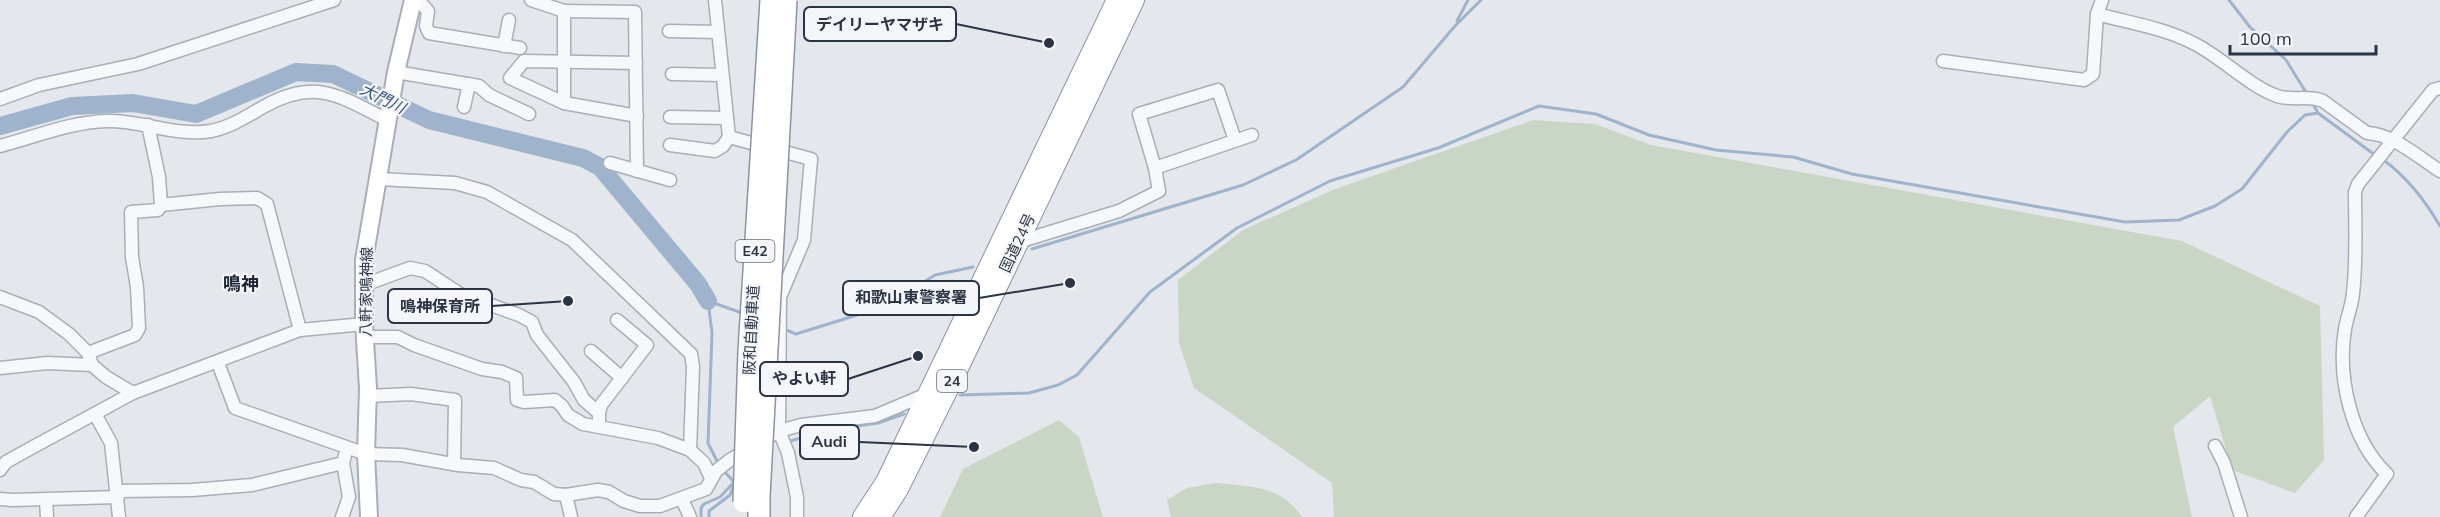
<svg xmlns="http://www.w3.org/2000/svg" width="2440" height="517" font-family="Mulish,'Noto Sans JP',sans-serif">
	<rect width="100%" height="100%" fill="#e4e7ec"/>
	<g fill="#c9d6c5">
		<polygon points="1533,120 1595,124 1651,145 2182,241 2320,306 2324,460 2295,493 2232,470 2210,396 2173,427 2192,517 1334,517 1332,483 1194,388 1179,343 1178,280 1243,230 1335,189"/>
		<polygon points="1059,420 1079,437 1103,517 940,517 963,469"/>
		<path d="M1216,483C1252,487 1280,485 1302,517H1171L1167,500L1187,488Z"/>
	</g>
	<g fill="none" stroke-linecap="round" stroke-linejoin="round">
		<g stroke="#9fb4cc" stroke-width="3">
			<polyline points="2229,0 2250,27 2286,60 2307,94"/>
			<polyline points="1457,21 1468,0"/>
			<polyline points="2312,102 2318,113 2375,155"/>
			<path d="M2381,158C2407,177 2424,199 2440,226"/>
			<polyline points="1032,249 1243,185 1296,160 1403,87 1455,26 1481,0"/>
			<polyline points="784,329 796,334 854,316 889,304 935,275 973,267"/>
			<polyline points="960,395 1029,393 1058,385 1077,375 1150,292 1237,228 1330,181 1438,148 1539,106 1596,114 1649,135 1716,150 1793,157 1852,174 2125,222 2179,220 2215,206 2242,189 2287,132 2305,115 2318,113"/>
			<polyline points="787,442 828,430 878,423 904,414"/>
			<polyline points="719,465 708,443 712,333 708,301 745,314"/>
			<polyline points="723,470 734,482"/>
			<polyline points="701,517 701,508 704,504 720,497 735,481"/>
			<polyline points="709,517 709,511 730,495 734,484"/>
		</g>
		<polyline stroke="#9fb4cc" stroke-width="18" points="0,126 72,106 133,103 196,114 296,72 333,74 429,120 583,158 600,167 698,284 708,301"/>
		<g stroke="#a9aeb7" stroke-width="15">
			<g id="minor">
				<polyline points="418,0 428,11 426,26 429,33 520,48"/>
				<polyline points="531,0 564,11 564,103"/>
				<polyline points="715,0 729,137 811,159 804,240 780,297 779,431 788,453 797,497 797,517"/>
				<polyline points="564,11 635,12 637,171"/>
				<path d="M2097,14C2130,23 2165,28 2195,44C2221,57 2249,86 2277,96C2292,101 2308,95 2323,101L2367,133C2393,134 2418,157 2440,171"/>
				<polyline points="669,31 718,32"/>
				<polyline points="504,46 509,20"/>
				<polyline points="1943,61 2084,80 2093,74 2097,14 2102,0"/>
				<polyline points="636,63 524,61 510,78 564,103 637,116"/>
				<polyline points="396,72 479,86 489,95 529,114"/>
				<polyline points="672,74 722,75"/>
				<polyline points="0,99 39,85 138,64 334,0"/>
				<polyline points="464,107 469,84"/>
				<polyline points="670,117 727,118"/>
				<polyline points="148,125 159,177 161,205 220,199 257,198 267,204 300,330"/>
				<polyline points="670,145 715,151 723,146 729,137"/>
				<path d="M0,146C35,137 70,122 107,121C141,120 176,137 211,131C231,127 247,116 265,106C316,78 340,96 387,120"/>
				<polyline points="610,163 670,180"/>
				<polyline points="1155,168 1252,135"/>
				<polyline points="379,179 455,183 487,192 572,240 691,354 693,367 690,450"/>
				<polyline points="1018,242 1119,211 1159,191 1155,168 1139,114 1218,90 1235,140"/>
				<polyline points="364,285 410,268 425,271 460,294 519,315 532,322 537,335 574,382 584,400 599,413 599,425"/>
				<polyline points="0,297 39,312 69,334 88,353 92,365 106,377 133,393"/>
				<polyline points="365,337 398,337 414,345 482,369 502,372 516,378 517,400 524,402 555,400 562,406 568,415 583,424 658,438 690,450 704,463 711,478"/>
				<polyline points="591,351 622,378"/>
				<polyline points="88,353 135,335 139,328 137,287 132,257 131,212 158,210 161,205"/>
				<polyline points="218,363 235,408 366,454 402,455 458,465 494,468 521,480 534,482 554,494 566,495 598,490 609,492 624,501 640,506 660,506 706,489 716,471 730,460 779,431 801,425 875,416 927,394"/>
				<polyline points="0,368 47,363 92,365"/>
				<polyline points="367,396 411,394 455,400 454,464"/>
				<polyline points="599,413 601,405 647,345 617,320"/>
				<polyline points="95,414 111,443 119,517"/>
				<polyline points="2215,446 2224,463 2241,517"/>
				<polyline points="0,470 6,462 33,447 133,393 300,330 364,324"/>
				<polyline points="117,491 192,490 252,485 343,463"/>
				<polyline points="566,495 571,517"/>
				<polyline points="0,499 12,500 118,497"/>
				<polyline points="682,499 690,517"/>
				<polyline points="46,500 47,517"/>
				<polyline points="342,517 349,497 343,463 345,455"/>
				<path d="M2356,517L2387,474C2351,440 2337,377 2345,329C2347,317 2352,306 2353,293C2357,260 2355,226 2355,192L2358,184L2433,90L2440,88"/>
			</g>
		</g>
		<g stroke="#a9aeb7" stroke-width="20">
			<polyline id="secondary" points="369,517 366,454 368,388 364,324 364,260 396,72 413,0"/>
		</g>
		<g stroke="#8b94a3" stroke-width="22">
			<g id="trunk">
				<polyline points="863,517 886,482 1117,0"/>
				<polyline points="880,517 898,489 949,387 1134,0"/>
			</g>
		</g>
		<g stroke="#8b94a3" stroke-width="24">
			<polyline id="motorway" points="759,517 759,496"/>
		</g>
		<use href="#minor" stroke="#f7f8fa" stroke-width="12"/>
		<use href="#secondary" stroke="#fff" stroke-width="16"/>
		<use href="#trunk" stroke="#fff" stroke-width="20"/>
		<use href="#motorway" stroke="#fff" stroke-width="21"/>
		<g stroke="#8b94a3" stroke-width="24" stroke-linecap="butt">
			<g id="motorway-bridge">
				<polyline points="759,496 786,0"/>
				<polyline points="744,502 749,351 771,0"/>
			</g>
		</g>
		<use href="#motorway-bridge" stroke="#fff" stroke-width="21"/>
	</g>
	<g text-anchor="middle" dominant-baseline="central" stroke-width="4.5" stroke-linejoin="round" paint-order="stroke">
		<g fill="#f4f6f9" stroke="#676e7b" stroke-width="1.5">
			<rect x="735.5" y="240" width="39" height="22" rx="4.5"/>
			<rect x="937" y="370" width="30" height="22" rx="4.5"/>
		</g>
		<g font-size="14" font-weight="bold" fill="#2b3445">
			<text x="755" y="251">E42</text>
			<text x="952" y="381">24</text>
		</g>
		<g font-size="15" fill="#2b3445" stroke="#f4f6f9">
			<text transform="translate(1017 243) rotate(-65)">国道24号</text>
			<text transform="translate(366 292) rotate(-89)">八軒家鳴神線</text>
			<text transform="translate(751 330) rotate(-87)">阪和自動車道</text>
		</g>
		<g font-size="16" font-style="italic" fill="#34527a" stroke="#f4f6f9">
			<text transform="translate(383 98) rotate(26)">大門川</text>
		</g>
		<g font-size="18" font-weight="bold" fill="#1d2536" stroke="#f4f6f9">
			<text x="241" y="283">鳴神</text>
		</g>
	</g>
	<path fill="none" stroke="#2b3445" stroke-width="2" d="M1049 43L956 24M1070 283L979 298M568 301L492 306M918 356L848 379M974 447L859 442"/>
	<g fill="#2b3445" stroke="#f4f6f9" stroke-width="2">
		<circle cx="1049" cy="43" r="6"/>
		<circle cx="1070" cy="283" r="6"/>
		<circle cx="568" cy="301" r="6"/>
		<circle cx="918" cy="356" r="6"/>
		<circle cx="974" cy="447" r="6"/>
	</g>
	<g fill="#f4f6f9" stroke="#2b3445" stroke-width="2">
		<rect x="804" y="7" width="152" height="34" rx="6"/>
		<rect x="843" y="281" width="136" height="34" rx="6"/>
		<rect x="388" y="289" width="104" height="34" rx="6"/>
		<rect x="760" y="362" width="88" height="34" rx="6"/>
		<rect x="800" y="425" width="59" height="34" rx="6"/>
	</g>
	<g font-size="16" text-anchor="middle" font-weight="bold" fill="#2b3445">
		<text x="880" y="30">デイリーヤマザキ</text>
		<text x="911" y="303">和歌山東警察署</text>
		<text x="440" y="312">鳴神保育所</text>
		<text x="804" y="384">やよい軒</text>
		<text x="829" y="447">Audi</text>
	</g>
	<path d="M2230 45v9h146v-9" fill="none" stroke="#2b3445" stroke-width="3"/>
	<text x="2239" y="45" font-size="18" fill="#2b3445" stroke="#f4f6f9" stroke-width="4.5" paint-order="stroke">100 m</text>
</svg>
